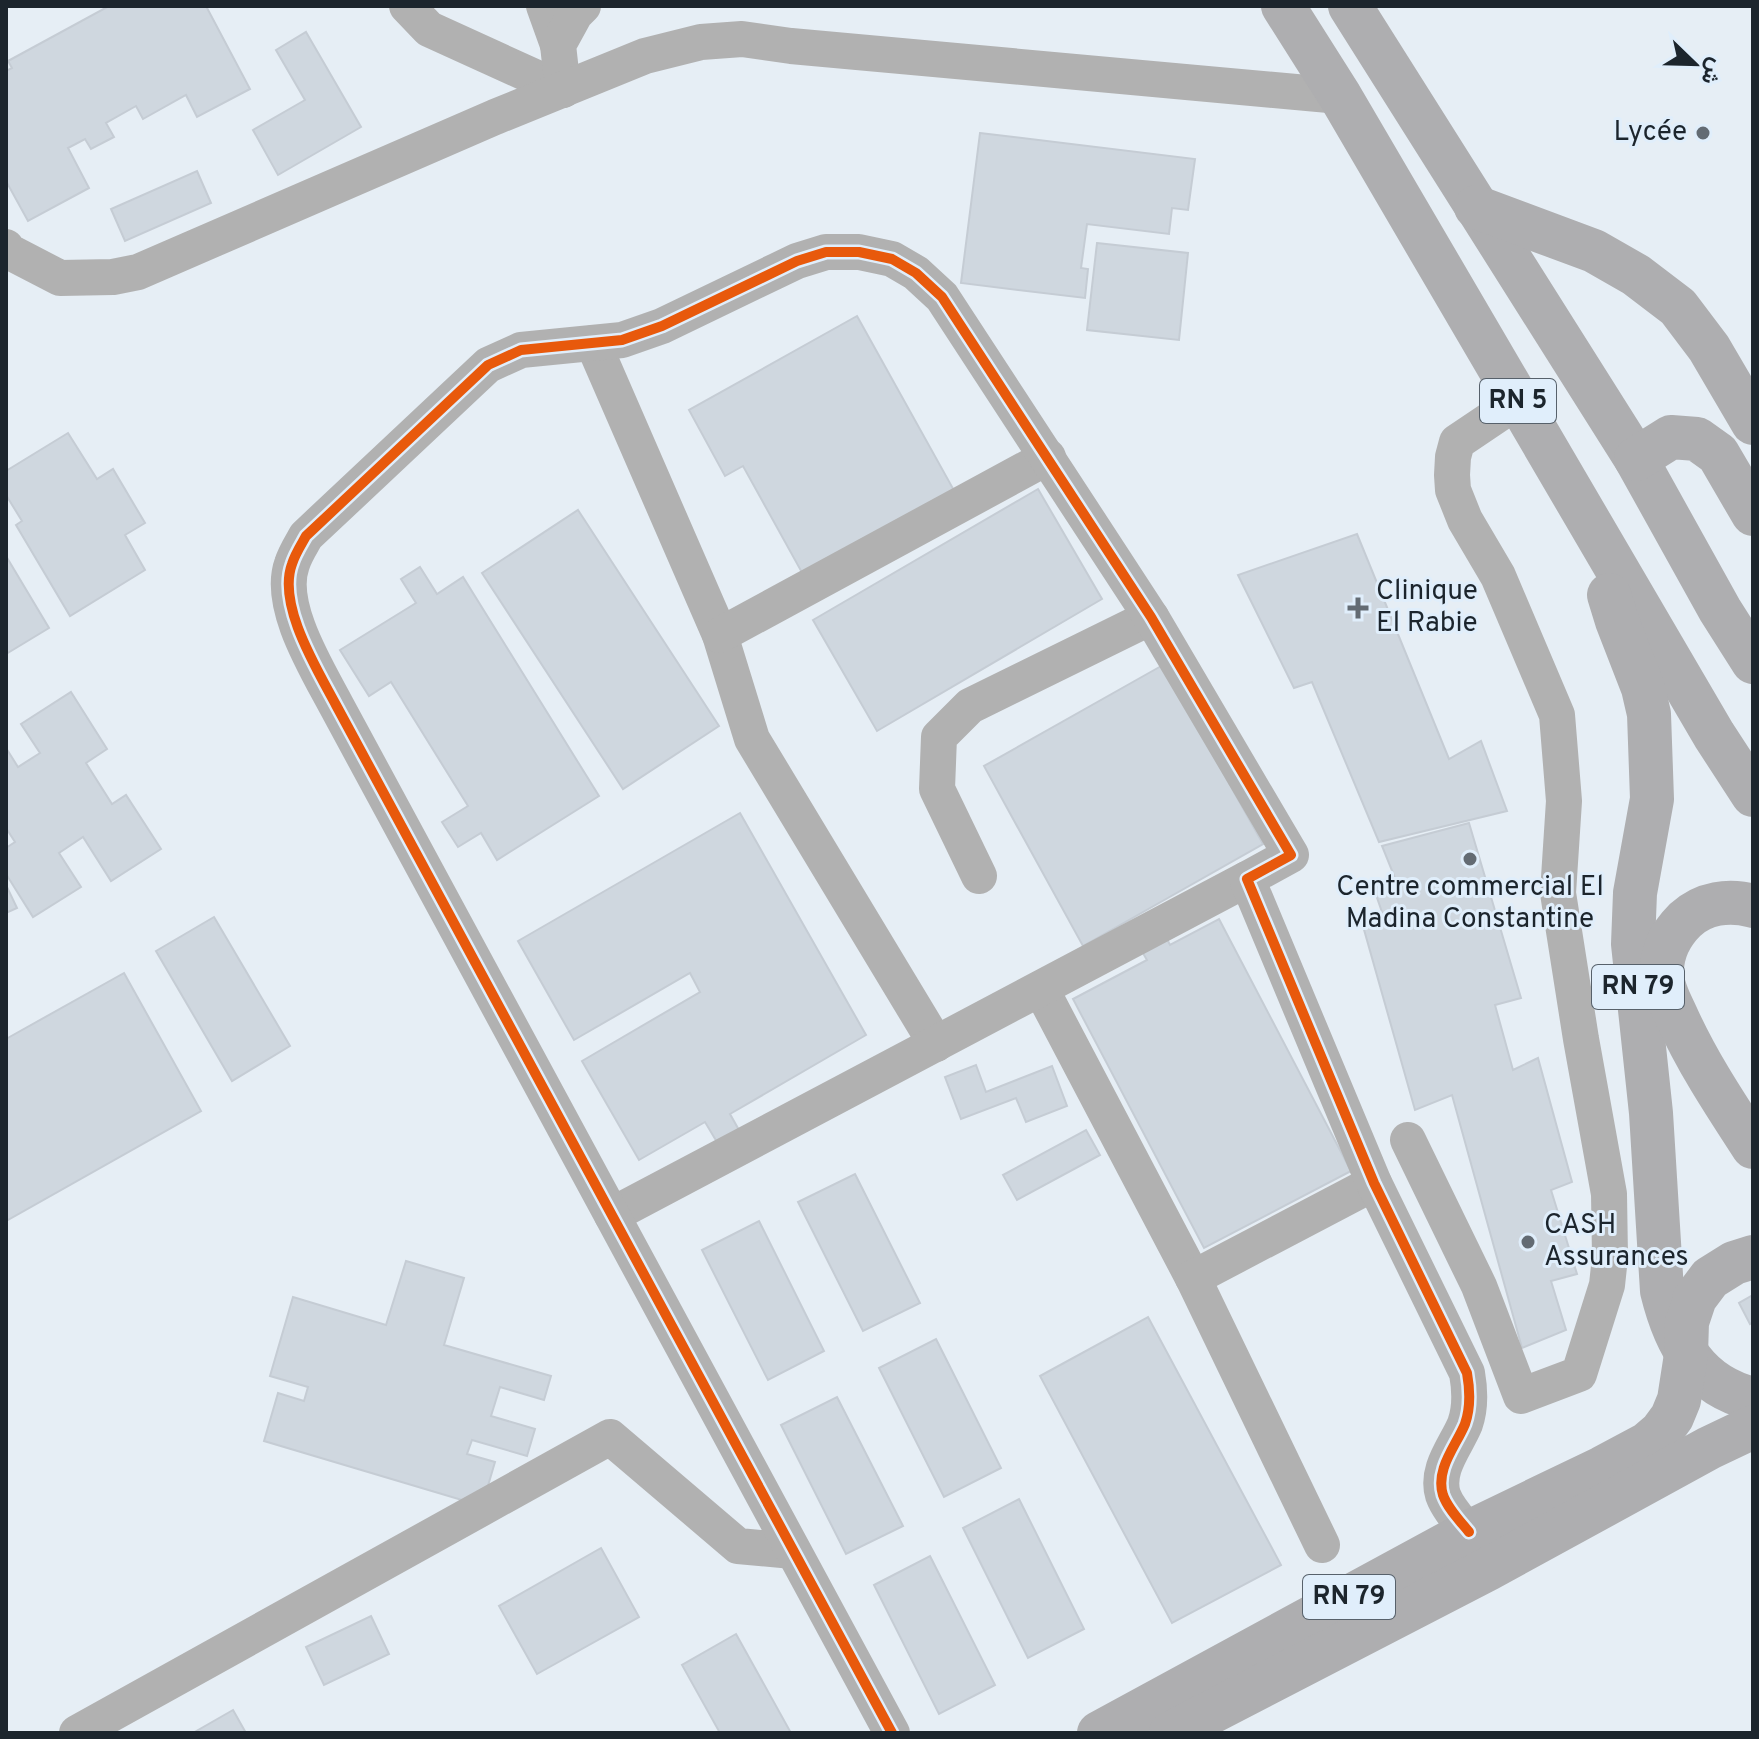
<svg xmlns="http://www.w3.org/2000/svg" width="1759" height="1739" font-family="Overpass,Vazirmatn,sans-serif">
	<rect width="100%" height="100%" fill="#e6eef5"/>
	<g fill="#cfd7df" stroke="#c5ccd4" stroke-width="2">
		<polygon points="109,6 206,6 250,89 197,117 186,95 143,119 136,106 106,123 114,137 91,149 85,139 68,148 89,188 28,221 6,181 6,71 12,68 8,61"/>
		<polygon points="306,32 361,127 278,175 253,130 305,100 276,50"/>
		<polygon points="980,133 1195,159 1188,210 1172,208 1169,234 1087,224 1081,268 1088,269 1085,298 961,283"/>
		<polygon points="197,171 211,203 125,241 111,209"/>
		<polygon points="1097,243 1188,253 1179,340 1087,330"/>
		<polygon points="857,316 956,494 805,578 743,466 725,476 689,410"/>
		<polygon points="68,433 97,479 113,469 145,523 125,535 145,570 70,616 16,525 22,521 6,495 6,471"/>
		<polygon points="1038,489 1102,599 877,731 813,620"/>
		<polygon points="578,510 719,726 623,789 482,573"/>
		<polygon points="1357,534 1449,759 1481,741 1507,811 1379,842 1312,682 1294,688 1238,575"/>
		<polygon points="6,556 49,628 6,654"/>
		<polygon points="420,567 437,594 463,577 599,796 497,860 481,833 458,847 442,822 468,806 391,682 369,696 340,650 416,603 401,579"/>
		<polygon points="1163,665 1263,844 1083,946 984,766"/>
		<polygon points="71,692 107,749 86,763 112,804 126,795 161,849 111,881 83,837 59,853 81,887 33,917 6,874 6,848 15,842 6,828 6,748 18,767 40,753 21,724"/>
		<polygon points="740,813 866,1035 730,1114 744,1139 723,1152 705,1122 639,1160 582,1061 700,992 690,973 574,1040 518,941"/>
		<polygon points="1469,823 1521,998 1495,1005 1513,1070 1538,1058 1572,1182 1551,1190 1577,1274 1551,1281 1566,1330 1522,1348 1452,1095 1415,1110 1363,926 1384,918 1374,889 1395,878 1382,846"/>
		<polygon points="6,885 17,908 6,913"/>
		<polygon points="214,917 290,1046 232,1081 156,951"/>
		<polygon points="1219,919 1351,1171 1204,1248 1073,999 1147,960 1140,948 1165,935 1170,945"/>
		<polygon points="124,973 201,1111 6,1221 6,1039"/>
		<polygon points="976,1065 986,1092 1052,1066 1067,1106 1026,1122 1016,1098 961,1119 945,1077"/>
		<polygon points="1086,1130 1100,1155 1017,1200 1003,1175"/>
		<polygon points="855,1174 920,1303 863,1331 798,1202"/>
		<polygon points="759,1221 824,1351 768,1380 702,1250"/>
		<polygon points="406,1261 464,1278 444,1345 551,1376 544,1400 500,1387 491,1416 535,1429 527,1456 472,1440 467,1454 495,1462 482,1506 264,1441 278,1393 304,1401 308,1387 270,1376 293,1297 386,1325"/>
		<polygon points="1753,1295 1753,1322 1750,1324 1739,1303"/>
		<polygon points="1148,1317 1281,1565 1172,1623 1040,1376"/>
		<polygon points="936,1339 1001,1468 944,1497 879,1368"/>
		<polygon points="837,1397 903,1526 846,1554 781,1425"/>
		<polygon points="1019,1499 1084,1629 1028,1658 963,1528"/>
		<polygon points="601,1548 639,1617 537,1674 499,1606"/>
		<polygon points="930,1556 995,1685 939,1714 874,1585"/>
		<polygon points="371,1616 389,1654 324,1685 306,1647"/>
		<polygon points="736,1634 791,1733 720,1733 682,1665"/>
		<polygon points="233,1710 246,1733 193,1733"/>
	</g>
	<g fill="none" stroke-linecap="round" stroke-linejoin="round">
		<g stroke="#b1b1b1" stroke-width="36">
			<polyline points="407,6 429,29 563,90"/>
			<polyline points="544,6 558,45"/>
			<polyline points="563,90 558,45 575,14 583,6"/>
			<polyline points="6,247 8,251 60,278 113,277 138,272 495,117 645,56 701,42 742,39 791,46 1340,96"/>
			<polyline points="593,343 720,635 752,739 936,1044"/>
			<polyline points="720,635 1048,457"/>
			<polyline points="979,876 937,789 939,737 970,706 1151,617"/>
			<polyline points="1041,989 1193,1278"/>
			<polyline points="1408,1140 1479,1286 1521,1396 1579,1374 1607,1285 1610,1257 1609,1194 1581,1039 1558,893 1564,801 1557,715 1498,576 1465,520 1453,490 1452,475 1453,457 1457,442 1518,401"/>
			<polyline points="612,1215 1247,879"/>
			<polyline points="1322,1545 1193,1278 1374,1183"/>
			<polyline points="77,1733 610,1437 738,1546 793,1551"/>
			<path d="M892,1733L336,705C317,669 277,605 292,564C295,554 301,545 306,536L488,365L521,350L622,340L662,326L797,261L826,252H859L892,259L916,273L942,297L1151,617L1291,855L1247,879L1374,1183L1467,1373C1470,1390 1471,1407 1465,1424C1456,1446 1435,1469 1443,1495C1448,1509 1460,1521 1469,1532"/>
		</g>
		<g stroke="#aeaeb0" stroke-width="44">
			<polyline points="1283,6 1340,96 1714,735 1753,795"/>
			<polyline points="1350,6 1636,459 1720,610 1753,662"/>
			<polyline points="1476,207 1594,251 1636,275 1678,307 1709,348 1753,423"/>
			<polyline points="1636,459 1671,437 1697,439 1718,454 1753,514"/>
			<path d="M1609,595L1617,621L1643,688L1649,714L1652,799L1635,893L1633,944L1651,1113L1662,1291C1675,1344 1697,1385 1753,1399"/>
			<path d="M1753,906C1729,899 1703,903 1685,920C1670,935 1661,954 1662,975C1663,990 1670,1002 1676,1015C1697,1062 1725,1104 1753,1147"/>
			<polyline points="1099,1733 1469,1532 1602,1468 1647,1444 1661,1432 1672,1417 1679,1400 1686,1355 1687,1322 1695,1298 1710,1278 1734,1263 1753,1257"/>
			<polyline points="1171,1733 1488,1569 1709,1448 1753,1427"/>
		</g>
		<g stroke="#e0eefb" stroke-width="15">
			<path id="cycleway" d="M892,1733L336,705C317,669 277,605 292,564C295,554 301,545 306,536L488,365L521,350L622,340L662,326L797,261L826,252H859L892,259L916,273L942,297L1151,617L1291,855L1247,879L1374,1183L1467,1373C1470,1390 1471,1407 1465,1424C1456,1446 1435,1469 1443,1495C1448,1509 1460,1521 1469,1532"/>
		</g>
		<use href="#cycleway" stroke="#e8590c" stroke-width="10"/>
	</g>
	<g fill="#636b73" stroke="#e0eefb" stroke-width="3">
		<circle cx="1703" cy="133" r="8"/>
		<path d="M1354 596h8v8h8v8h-8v8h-8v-8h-8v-8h8z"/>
		<circle cx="1470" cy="859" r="8"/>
		<circle cx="1528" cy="1242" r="8"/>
	</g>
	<g text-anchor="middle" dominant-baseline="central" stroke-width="6" stroke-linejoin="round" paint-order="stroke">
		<g fill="#e0eefb" stroke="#57616b" stroke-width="2">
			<rect x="1480" y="379" width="76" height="44" rx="6"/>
			<rect x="1592" y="965" width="92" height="44" rx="6"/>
			<rect x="1303" y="1575" width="92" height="44" rx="6"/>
		</g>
		<g font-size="26" font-weight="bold" fill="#1c252d">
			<text x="1518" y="401">RN 5</text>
			<text x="1638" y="987">RN 79</text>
			<text x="1349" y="1597">RN 79</text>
		</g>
		<g font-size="28" fill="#1c252d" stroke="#e0eefb" text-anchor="start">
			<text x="1687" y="133" text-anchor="end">Lycée</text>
			<text x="1376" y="592">Clinique<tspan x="1376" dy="32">El Rabie</tspan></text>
			<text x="1470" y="888" text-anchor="middle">Centre commercial El<tspan x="1470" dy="32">Madina Constantine</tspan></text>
			<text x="1544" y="1226">CASH<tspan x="1544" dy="32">Assurances</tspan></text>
		</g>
	</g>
	<rect width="1759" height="1739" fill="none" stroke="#1c252d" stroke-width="16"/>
	<g transform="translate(1695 64) rotate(113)" stroke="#e0eefb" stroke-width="6" paint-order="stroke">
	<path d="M0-6L14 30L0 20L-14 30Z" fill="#1c252d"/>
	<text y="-12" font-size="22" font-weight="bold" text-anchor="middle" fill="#1c252d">ش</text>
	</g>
</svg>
